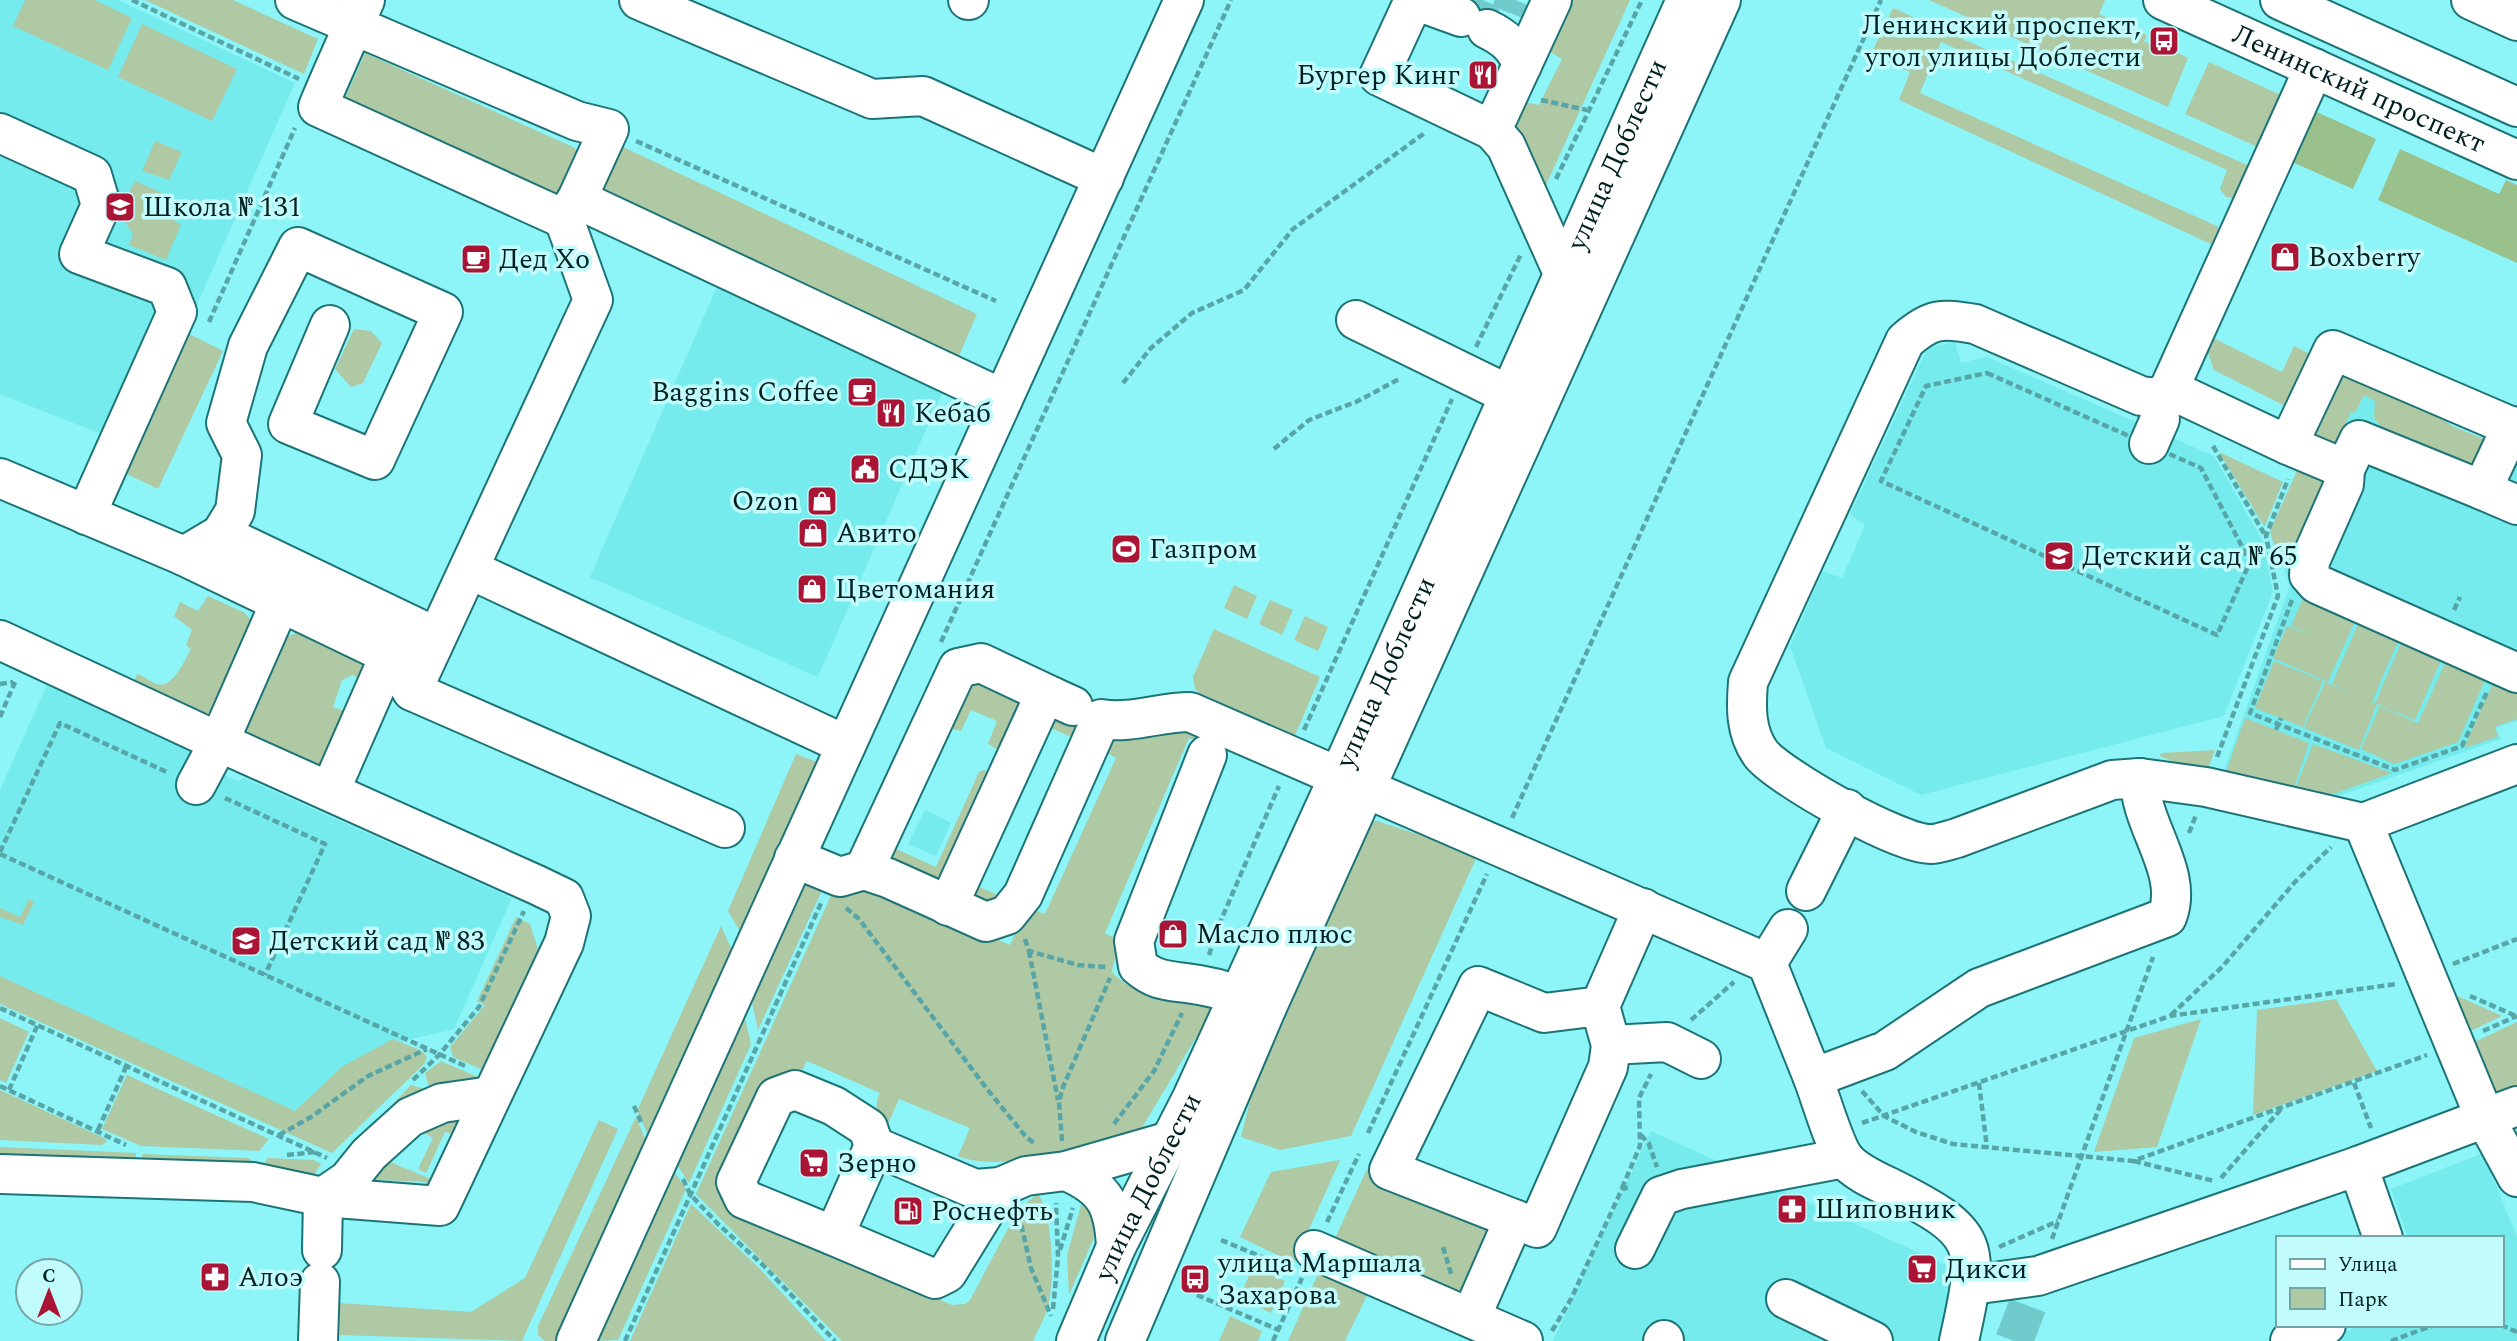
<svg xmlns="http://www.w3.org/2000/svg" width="2517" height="1341" font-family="Spectral,serif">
	<rect width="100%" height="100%" fill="#8df5f8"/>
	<g fill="#75ebed">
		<polygon points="0,0 118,0 295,83 134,447 0,394"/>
		<polygon points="718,284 946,384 818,677 590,577"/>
		<polygon points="1955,342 1961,363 1987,357 2214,456 2263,542 2273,592 2224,716 1921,795 1826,748 1790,646 1823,571 1842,578 1865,525 1850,514 1924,355 1930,347"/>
		<polygon points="2353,385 2517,458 2517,721 2496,728 2501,739 2313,805 2221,779 2290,586 2272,530"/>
		<polygon points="47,685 195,753 192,761 238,781 244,778 512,898 454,1029 407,1040 374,1057 297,1119 0,985 0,790"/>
		<polygon points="925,810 951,823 936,856 908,844"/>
		<polygon points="1651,1131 1968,1275 1970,1341 1553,1341"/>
		<polygon points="2483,1153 2517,1237 2517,1341 2322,1341 2362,1325 2501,1325 2501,1238 2408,1238 2391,1189"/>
	</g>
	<g fill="#aec9a4">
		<polygon points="25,0 95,0 132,18 108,70 13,26"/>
		<polygon points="145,0 233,0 318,39 304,74"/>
		<polygon points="1560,0 1630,0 1542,194 1517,136 1516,100 1539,105 1562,59 1545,49"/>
		<polygon points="1929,0 2105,0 2099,14 2147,35 2144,41 2169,54 2172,50 2188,58 2168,107"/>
		<polygon points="1893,8 2254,168 2236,199 2226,197 2220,189 2227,170 1941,42 1920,93 2217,226 2221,230 2213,245 1899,100 1910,72 1871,54"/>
		<polygon points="142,24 237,69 212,121 118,77"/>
		<polygon points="365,53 575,148 579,163 559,200 344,101"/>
		<polygon points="2209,62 2285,97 2262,149 2185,114"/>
		<polygon points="155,141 182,152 169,180 142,171"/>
		<polygon points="619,145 977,314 955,365 599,199"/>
		<polygon points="135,181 169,196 172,219 181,225 166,260 129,245 133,234 119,212"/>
		<polygon points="354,329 371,331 382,343 363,383 351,387 335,369"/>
		<polygon points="185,332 223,351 158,489 127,474 134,447"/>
		<polygon points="2209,336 2282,372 2294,346 2312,355 2286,406 2283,405 2214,370 2207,351"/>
		<polygon points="2350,373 2432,410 2452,426 2489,441 2477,463 2470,465 2385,432 2374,418 2375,401 2364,395 2355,413 2351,412 2335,447 2306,434 2341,375"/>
		<polygon points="2219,452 2283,482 2265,526 2264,526"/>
		<polygon points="2300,464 2336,481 2304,556 2278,560 2270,531"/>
		<polygon points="1234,585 1257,596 1247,619 1224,608"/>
		<path d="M208,596L245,613L251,620V627L212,712L202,714L134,682L137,674C144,676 151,682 157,684C173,689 184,661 191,649L186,645L192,630L174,616L180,602L198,611Z"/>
		<polygon points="2304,596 2356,619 2328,682 2273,658 2287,626 2310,635 2291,626"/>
		<polygon points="1270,600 1293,610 1282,635 1259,624"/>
		<polygon points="1305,616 1328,627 1318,651 1294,640"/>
		<polygon points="2359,622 2399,639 2372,702 2375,703 2402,641 2442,658 2415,720 2377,704 2359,750 2304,728 2325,682 2359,696 2332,684"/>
		<polygon points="1214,629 1320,677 1294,738 1202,696 1195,689 1193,677"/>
		<polygon points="298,632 368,665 359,679 353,675 342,680 333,707 347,712 321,765 315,768 249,738 247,728 284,638"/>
		<polygon points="2274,661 2323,681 2303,727 2255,708"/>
		<polygon points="2446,661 2486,678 2458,742 2394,764 2361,749 2380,706 2418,723"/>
		<polygon points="2497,674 2517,683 2517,719 2495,727 2498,737 2464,748"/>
		<polygon points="967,678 1022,700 1000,751 988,744 997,721 971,710 961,731 948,728"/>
		<polygon points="1048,712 1079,720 1074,738 1048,727"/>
		<polygon points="2245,718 2309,743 2291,796 2224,777"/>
		<path d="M1174,725L1231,744L1227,754L1189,738L1105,933L1119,940L1112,971C1116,981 1157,1001 1169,1001C1192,1001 1191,994 1216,1004L1137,1136C1091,1146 1001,1174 958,1156L970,1128L899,1099L888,1124C876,1117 874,1104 880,1093L807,1061L798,1078L781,1074L768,1084L720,1190L724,1202L952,1305L965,1304L970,1300L1013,1219L1021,1207L1038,1194C1053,1214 1055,1282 1048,1306C1045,1318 1038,1330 1033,1341H842L696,1194L834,889L879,886L1010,945L1024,913L1031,909L1045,914L1116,758L1104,751L1102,743L1117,738L1134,740Z"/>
		<polygon points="2313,744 2392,773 2314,801 2293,794"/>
		<polygon points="2215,750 2207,772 2200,773 2160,756 2161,753"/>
		<polygon points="796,754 817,762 741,933 728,911"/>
		<polygon points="984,770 989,773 942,884 885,863 892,847 936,867 979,772"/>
		<polygon points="1377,821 1478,854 1351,1136 1280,1150 1241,1137 1260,1061 1367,822"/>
		<polygon points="812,882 824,886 758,1030 751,998 801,883"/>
		<polygon points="975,885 998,895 999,909 965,894"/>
		<polygon points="29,899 34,902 23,925 0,917 0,908 20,917"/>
		<polygon points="516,917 530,924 538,949 492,1074 453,1057 450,1047 485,1005 477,1001"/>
		<polygon points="721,926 732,950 648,1135 637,1111"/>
		<polygon points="0,976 295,1111 343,1066 393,1039 422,1051 427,1057 425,1063 332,1153 0,1004"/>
		<polygon points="2440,988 2502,1016 2460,1036"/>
		<polygon points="2336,999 2377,1071 2253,1115 2257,1010"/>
		<polygon points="744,1013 751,1044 689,1183 675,1162"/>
		<polygon points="0,1018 29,1032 6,1083 0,1080"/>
		<polygon points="2201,1019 2157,1147 2094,1152 2134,1038"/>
		<polygon points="2517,1022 2517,1092 2493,1099 2464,1047"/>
		<polygon points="441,1061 485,1080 432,1097 425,1073"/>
		<polygon points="127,1075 269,1139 259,1151 141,1146 102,1129"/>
		<polygon points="411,1085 422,1088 426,1099 365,1134"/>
		<polygon points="0,1090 104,1138 107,1141 102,1145 0,1140"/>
		<polygon points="465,1115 458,1135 445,1132 426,1173 418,1169 433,1138 420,1131"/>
		<polygon points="636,1117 646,1141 556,1341 545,1341 538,1335 538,1326"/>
		<polygon points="599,1120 618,1129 522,1341 340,1335 339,1303 471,1312 525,1278"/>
		<polygon points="0,1147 136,1153 136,1170 0,1164"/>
		<polygon points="142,1154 249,1158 266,1177 141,1170"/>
		<polygon points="268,1158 314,1160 321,1164 307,1186 277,1180 264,1164"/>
		<polygon points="386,1160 440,1183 426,1188 426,1182 379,1180 377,1189 361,1180"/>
		<polygon points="1340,1160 1294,1263 1240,1237 1271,1172"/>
		<polygon points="672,1168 686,1189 618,1340 591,1341"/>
		<polygon points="1367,1169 1504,1227 1468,1307 1330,1249"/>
		<polygon points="1084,1194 1099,1226 1069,1295 1067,1255"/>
		<polygon points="691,1204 759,1268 826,1341 630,1341"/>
		<polygon points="1323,1263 1373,1283 1345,1341 1288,1341"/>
		<polygon points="1254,1265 1285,1281 1271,1313 1239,1298"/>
		<polygon points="1230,1316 1262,1331 1258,1341 1219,1341"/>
	</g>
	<g fill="#9ac08c">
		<polygon points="2308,108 2376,139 2353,189 2283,158"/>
		<polygon points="2400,149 2499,194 2506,180 2517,185 2517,263 2378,200"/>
	</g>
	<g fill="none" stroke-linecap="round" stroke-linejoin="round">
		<g stroke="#71cbcd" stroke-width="38" stroke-dasharray="38 19" stroke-linecap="butt">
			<polyline points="1510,13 1515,0"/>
			<polyline points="1473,22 1483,0"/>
			<polyline points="2014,1341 2028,1304"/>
		</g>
		<g stroke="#1d7476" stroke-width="42">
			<g id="minor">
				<path d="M295,0L577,121L609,129L577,199L564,219L318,107C333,71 349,36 365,0"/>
				<polyline points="639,0 872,99 923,96 1104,178"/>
				<polyline points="968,0 969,0"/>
				<polyline points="1414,0 1379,76 1492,130"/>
				<polyline points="1414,0 1461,17"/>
				<polyline points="1552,0 1492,130 1506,146 1562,271"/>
				<polyline points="2471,0 2517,21"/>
				<path d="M1487,29C1504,37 1516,47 1522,65"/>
				<polyline points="0,133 92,175 101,205 79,254 167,287 177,312 86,515"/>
				<polyline points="577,199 1003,399"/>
				<polyline points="564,219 593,300 412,691 725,828"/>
				<polyline points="1356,320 1536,408"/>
				<polyline points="2169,389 2288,445 2333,350 2517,429"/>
				<polyline points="2149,444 2160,419 2158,398"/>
				<polyline points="2288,445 2345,469 2359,440 2482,490 2512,426"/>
				<polyline points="2345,469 2344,484 2310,561 2309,575 2317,584 2517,673"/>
				<polyline points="0,478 184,556 221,534 235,511 242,455 226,423 248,346 298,247 443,312 375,460 288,424 330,325"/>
				<polyline points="2482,490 2517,505"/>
				<polyline points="221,534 436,637"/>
				<polyline points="184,556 390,655 412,691"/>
				<polyline points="471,570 846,745"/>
				<polyline points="0,640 219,742 537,885 564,898 571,916 564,943 440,1206 323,1197 253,1182 0,1174"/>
				<path d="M1207,755L1134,941L1138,966C1158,984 1174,980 1199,985C1224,989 1245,997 1267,1007"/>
				<polyline points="2517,764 2363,823 2485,1118 2517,1177"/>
				<polyline points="2140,778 2206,787 2363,823"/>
				<polyline points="196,785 219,742 291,578"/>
				<polyline points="330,791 398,636"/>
				<path d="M794,858L840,877L864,870L888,878L986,922L1007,915L1023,895L1101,719C1132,724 1159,712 1190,712L1767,963L1813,1078L1885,1051L1979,988L2167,917C2185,872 2139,825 2140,778L2112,780L1957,838C1949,840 1939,844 1931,844C1900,845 1781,778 1761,754C1745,732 1746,707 1748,682L1905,341C1931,318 1941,318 1975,324L2141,396L2158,398L2169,389L2314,68"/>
				<polyline points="864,870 958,668 981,663 1053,697"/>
				<polyline points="1806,891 1847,809"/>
				<polyline points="948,906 1040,705 1053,697 1073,706"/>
				<polyline points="1767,963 1788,929"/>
				<polyline points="1600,1006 1544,1013 1478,986 1389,1170 1537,1228 1608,1067 1611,1045 1600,1006 1643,908"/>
				<polyline points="1611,1045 1667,1042 1701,1059"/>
				<path d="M1813,1078C1820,1096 1834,1144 1844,1158C1854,1171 1874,1180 1889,1187C1981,1233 1981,1243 1959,1341"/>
				<polyline points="2358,1166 2383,1238"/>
				<path d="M1066,1171C1106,1188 1114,1206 1116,1247"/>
				<polyline points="1000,1187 947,1273 935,1279 834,1236 874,1146 975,1189 1000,1187 1026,1176 1066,1171 1170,1141"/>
				<polyline points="834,1236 744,1199 736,1182 776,1097 795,1090 834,1106 868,1128 874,1146"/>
				<polyline points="1635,1249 1661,1196 1682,1189 1844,1158"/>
				<polyline points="322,1250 323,1197 348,1180 369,1154 410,1117 442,1103 491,1096"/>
				<polyline points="1314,1250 1523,1341"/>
				<polyline points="1972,1285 2038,1276 2358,1166 2517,1106"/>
				<polyline points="1786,1299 1873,1341"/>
				<polyline points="1471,1317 1514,1219"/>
				<polyline points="318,1341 320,1282"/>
				<polyline points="576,1341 1184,0"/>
				<polyline points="1663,1341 1664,1340"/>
				<polyline points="2290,1341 2326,1325"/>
			</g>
		</g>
		<g stroke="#1d7476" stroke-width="42">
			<g id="major">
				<path id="s1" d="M2163,0L2517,160"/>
				<polyline points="2280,0 2517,107"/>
				<path id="s2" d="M1076,1341L1116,1247L1192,1098L1339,776L1686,0"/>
				<polyline points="1125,1341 1267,1007 1721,0"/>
			</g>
		</g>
		<g stroke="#58a5a8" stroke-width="4.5" stroke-dasharray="7 3.5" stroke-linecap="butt">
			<polyline points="132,0 299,79"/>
			<polyline points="1541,100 1587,110"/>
			<polyline points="636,141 996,301"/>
			<polyline points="1556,179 1642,0"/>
			<polyline points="209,322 295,128"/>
			<polyline points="1476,347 1521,254"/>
			<polygon points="1987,373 2201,468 2250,562 2217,635 1881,481 1926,386"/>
			<polyline points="1123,383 1151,348 1192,313 1244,290 1293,229 1426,132"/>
			<polyline points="2213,446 2265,535"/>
			<polyline points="1274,449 1309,420 1356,402 1401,378"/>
			<polyline points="2292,600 2250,713 2395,770 2462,746 2487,692"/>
			<polyline points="2454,610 2460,597"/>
			<polyline points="941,642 1231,0"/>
			<polyline points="0,684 13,682"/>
			<polyline points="0,717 15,682"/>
			<polyline points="1304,730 1452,399"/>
			<polyline points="2276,730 2281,718"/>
			<polyline points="2217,757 2278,596 2266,536 2288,479"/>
			<polyline points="225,798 325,844 265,975"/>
			<polyline points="1512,818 1881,0"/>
			<polyline points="2189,833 2196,815"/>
			<polyline points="0,852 60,723 169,773"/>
			<polyline points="0,854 465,1066"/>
			<polyline points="846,908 859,919 987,1089 1026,1137 1034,1143"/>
			<polyline points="1025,939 1029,951 1078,965 1107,967"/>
			<polyline points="1029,951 1058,1100"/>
			<polyline points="1209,955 1218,927 1279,786"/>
			<polyline points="2453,964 2517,939"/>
			<polyline points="2470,996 2516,1016"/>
			<polyline points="0,1008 327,1158"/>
			<polyline points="2171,1015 2222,967 2295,882 2331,847"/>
			<polyline points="1691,1020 1734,982"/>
			<polyline points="2483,1031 2517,1016"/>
			<polyline points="413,1080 439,1055 479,1007 524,911"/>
			<polyline points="1979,1083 1987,1148"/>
			<polyline points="2354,1083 2371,1128"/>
			<polyline points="0,1086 126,1145"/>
			<polyline points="9,1090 38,1024"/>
			<polyline points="1862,1091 1884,1116 1916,1132 1953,1144 2133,1161 2427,1055"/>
			<polyline points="634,1106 641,1122"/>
			<polyline points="1862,1123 2170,1016 2396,984"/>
			<polyline points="1114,1124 1154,1071 1182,1013"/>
			<polyline points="98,1130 126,1067"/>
			<polyline points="1368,1133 1487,874"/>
			<polyline points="279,1135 311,1117 368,1076 427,1049"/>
			<polyline points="1641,1135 1649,1144 1657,1167"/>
			<polyline points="1062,1141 1059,1102 1063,1087 1110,978"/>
			<polyline points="287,1155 316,1152"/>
			<polyline points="2134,1161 2214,1181"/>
			<polyline points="2221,1178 2282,1108"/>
			<polyline points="683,1179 690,1194 718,1224 763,1265 835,1341"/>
			<polyline points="1622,1188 1640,1146 1639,1098 1651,1074"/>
			<polyline points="1019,1215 1031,1268 1051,1316"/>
			<polyline points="1327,1222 1359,1154"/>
			<polyline points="2052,1239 2153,957"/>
			<polyline points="1221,1240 1288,1268"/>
			<polyline points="1443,1247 1452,1277"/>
			<polyline points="1999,1247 2058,1221"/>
			<polyline points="1060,1250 1073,1208"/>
			<polyline points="1197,1295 1279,1330"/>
			<polyline points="1053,1309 1058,1257 1056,1203"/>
			<polyline points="2501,1325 2517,1332"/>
			<polyline points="1552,1331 1571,1299 1622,1189 1630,1187"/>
			<polyline points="625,1341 822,901"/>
			<polyline points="1273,1341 1302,1278"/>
			<polyline points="2391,1341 2434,1325"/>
		</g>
		<use href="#minor" stroke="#fff" stroke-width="38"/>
		<use href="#major" stroke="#fff" stroke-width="38"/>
	</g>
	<defs>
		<g id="bus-square" transform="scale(1.575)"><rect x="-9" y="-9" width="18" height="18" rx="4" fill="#ab1535" stroke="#c1fbfc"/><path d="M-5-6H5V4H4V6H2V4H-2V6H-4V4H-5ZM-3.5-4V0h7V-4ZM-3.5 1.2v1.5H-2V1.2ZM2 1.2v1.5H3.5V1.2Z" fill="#fff"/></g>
		<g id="restaurant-square" transform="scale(1.575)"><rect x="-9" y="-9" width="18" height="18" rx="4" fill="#ab1535" stroke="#c1fbfc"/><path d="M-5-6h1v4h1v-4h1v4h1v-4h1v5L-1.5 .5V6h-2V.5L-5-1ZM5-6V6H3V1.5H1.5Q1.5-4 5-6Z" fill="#fff"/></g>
		<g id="school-square" transform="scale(1.575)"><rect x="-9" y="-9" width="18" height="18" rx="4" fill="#ab1535" stroke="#c1fbfc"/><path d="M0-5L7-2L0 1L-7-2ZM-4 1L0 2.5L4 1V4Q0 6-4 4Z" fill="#fff"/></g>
		<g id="shop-square" transform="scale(1.575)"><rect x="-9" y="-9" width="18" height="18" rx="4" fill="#ab1535" stroke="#c1fbfc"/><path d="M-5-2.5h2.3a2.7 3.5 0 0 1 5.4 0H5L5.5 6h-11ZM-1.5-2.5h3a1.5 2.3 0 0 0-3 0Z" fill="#fff"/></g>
		<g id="cafe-square" transform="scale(1.575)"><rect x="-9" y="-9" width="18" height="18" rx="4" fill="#ab1535" stroke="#c1fbfc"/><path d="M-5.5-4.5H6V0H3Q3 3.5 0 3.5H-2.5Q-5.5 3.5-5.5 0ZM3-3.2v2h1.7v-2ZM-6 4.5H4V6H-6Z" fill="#fff"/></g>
		<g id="civic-square" transform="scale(1.575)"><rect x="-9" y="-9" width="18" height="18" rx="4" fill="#ab1535" stroke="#c1fbfc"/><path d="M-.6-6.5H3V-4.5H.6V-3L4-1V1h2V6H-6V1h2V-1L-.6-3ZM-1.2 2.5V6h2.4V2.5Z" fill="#fff"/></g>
		<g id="stadium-square" transform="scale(1.575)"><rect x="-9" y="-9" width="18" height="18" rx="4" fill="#ab1535" stroke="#c1fbfc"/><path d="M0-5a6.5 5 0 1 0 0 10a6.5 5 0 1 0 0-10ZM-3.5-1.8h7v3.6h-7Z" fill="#fff"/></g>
		<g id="supermarket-square" transform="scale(1.575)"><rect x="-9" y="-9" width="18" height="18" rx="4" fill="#ab1535" stroke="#c1fbfc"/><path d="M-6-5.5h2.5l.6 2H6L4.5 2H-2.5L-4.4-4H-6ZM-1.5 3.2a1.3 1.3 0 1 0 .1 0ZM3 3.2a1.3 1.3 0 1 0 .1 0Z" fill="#fff"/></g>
		<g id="pharmacy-square" transform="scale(1.575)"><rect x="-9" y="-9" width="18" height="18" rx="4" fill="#ab1535" stroke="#c1fbfc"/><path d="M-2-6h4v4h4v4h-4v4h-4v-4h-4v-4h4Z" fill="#fff"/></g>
		<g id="fuel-square" transform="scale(1.575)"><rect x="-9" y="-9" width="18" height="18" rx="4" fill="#ab1535" stroke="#c1fbfc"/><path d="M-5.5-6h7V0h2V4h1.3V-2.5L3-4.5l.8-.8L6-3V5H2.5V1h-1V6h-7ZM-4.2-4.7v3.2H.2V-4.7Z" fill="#fff"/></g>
	</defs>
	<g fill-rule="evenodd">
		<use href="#bus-square" x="2164" y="41"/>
		<use href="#restaurant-square" x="1483" y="75"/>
		<use href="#school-square" x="120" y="207"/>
		<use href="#shop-square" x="2285" y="257"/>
		<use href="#cafe-square" x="476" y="259"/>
		<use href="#cafe-square" x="862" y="392"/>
		<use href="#restaurant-square" x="891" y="413"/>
		<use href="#civic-square" x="865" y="469"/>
		<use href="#shop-square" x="822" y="501"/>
		<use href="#shop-square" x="813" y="533"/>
		<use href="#stadium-square" x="1126" y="549"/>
		<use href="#school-square" x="2059" y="556"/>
		<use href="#shop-square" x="812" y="589"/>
		<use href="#shop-square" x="1173" y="934"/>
		<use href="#school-square" x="246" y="941"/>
		<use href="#supermarket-square" x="814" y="1163"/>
		<use href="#pharmacy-square" x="1792" y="1209"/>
		<use href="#fuel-square" x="908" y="1211"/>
		<use href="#supermarket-square" x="1922" y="1269"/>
		<use href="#pharmacy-square" x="215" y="1277"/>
		<use href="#bus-square" x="1195" y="1279"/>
	</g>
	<g text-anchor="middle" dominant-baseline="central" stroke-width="7" stroke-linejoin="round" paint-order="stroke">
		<g font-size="28" fill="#002122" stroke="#c1fbfc" text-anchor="start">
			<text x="2141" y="25" text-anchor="end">Ленинский проспект,<tspan x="2141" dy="32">угол улицы Доблести</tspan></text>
			<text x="1460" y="75" text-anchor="end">Бургер Кинг</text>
			<text x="143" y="207">Школа № 131</text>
			<text x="2308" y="257">Boxberry</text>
			<text x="499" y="259">Дед Хо</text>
			<text x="839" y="392" text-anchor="end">Baggins Coffee</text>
			<text x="914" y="413">Кебаб</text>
			<text x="888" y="469">СДЭК</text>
			<text x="799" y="501" text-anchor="end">Ozon</text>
			<text x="836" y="533">Авито</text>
			<text x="1149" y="549">Газпром</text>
			<text x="2082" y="556">Детский сад № 65</text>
			<text x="835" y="589">Цветомания</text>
			<text x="1196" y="934">Масло плюс</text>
			<text x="269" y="941">Детский сад № 83</text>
			<text x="837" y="1163">Зерно</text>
			<text x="1815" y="1209">Шиповник</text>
			<text x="931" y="1211">Роснефть</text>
			<text x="1218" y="1263">улица Маршала<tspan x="1218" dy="32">Захарова</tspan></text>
			<text x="1945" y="1269">Дикси</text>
			<text x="238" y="1277">Алоэ</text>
		</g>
		<g font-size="28" fill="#002122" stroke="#c1fbfc">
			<text stroke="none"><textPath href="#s1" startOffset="215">Ленинский проспект</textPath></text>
			<text stroke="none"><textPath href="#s2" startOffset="1304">улица Доблести</textPath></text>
			<text stroke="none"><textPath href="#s2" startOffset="737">улица Доблести</textPath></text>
			<text stroke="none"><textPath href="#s2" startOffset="170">улица Доблести</textPath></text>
		</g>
	</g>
	<rect x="2276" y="1236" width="228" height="91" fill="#c1fbfc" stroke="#74a4a5" stroke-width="2"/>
	<rect x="2290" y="1259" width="35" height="10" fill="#ffffff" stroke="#74a4a5" stroke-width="2"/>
	<text x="2338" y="1271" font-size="21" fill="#002122">Улица</text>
	<rect x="2290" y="1288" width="35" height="21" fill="#aec9a4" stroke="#74a4a5" stroke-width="2"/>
	<text x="2338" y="1306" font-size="21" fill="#002122">Парк</text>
	<g transform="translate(49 1292)"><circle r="33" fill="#c1fbfc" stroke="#74a4a5" stroke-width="2"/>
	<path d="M0-5L12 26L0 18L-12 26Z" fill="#ab1535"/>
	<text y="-10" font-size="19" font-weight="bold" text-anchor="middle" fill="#002122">С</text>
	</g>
</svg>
